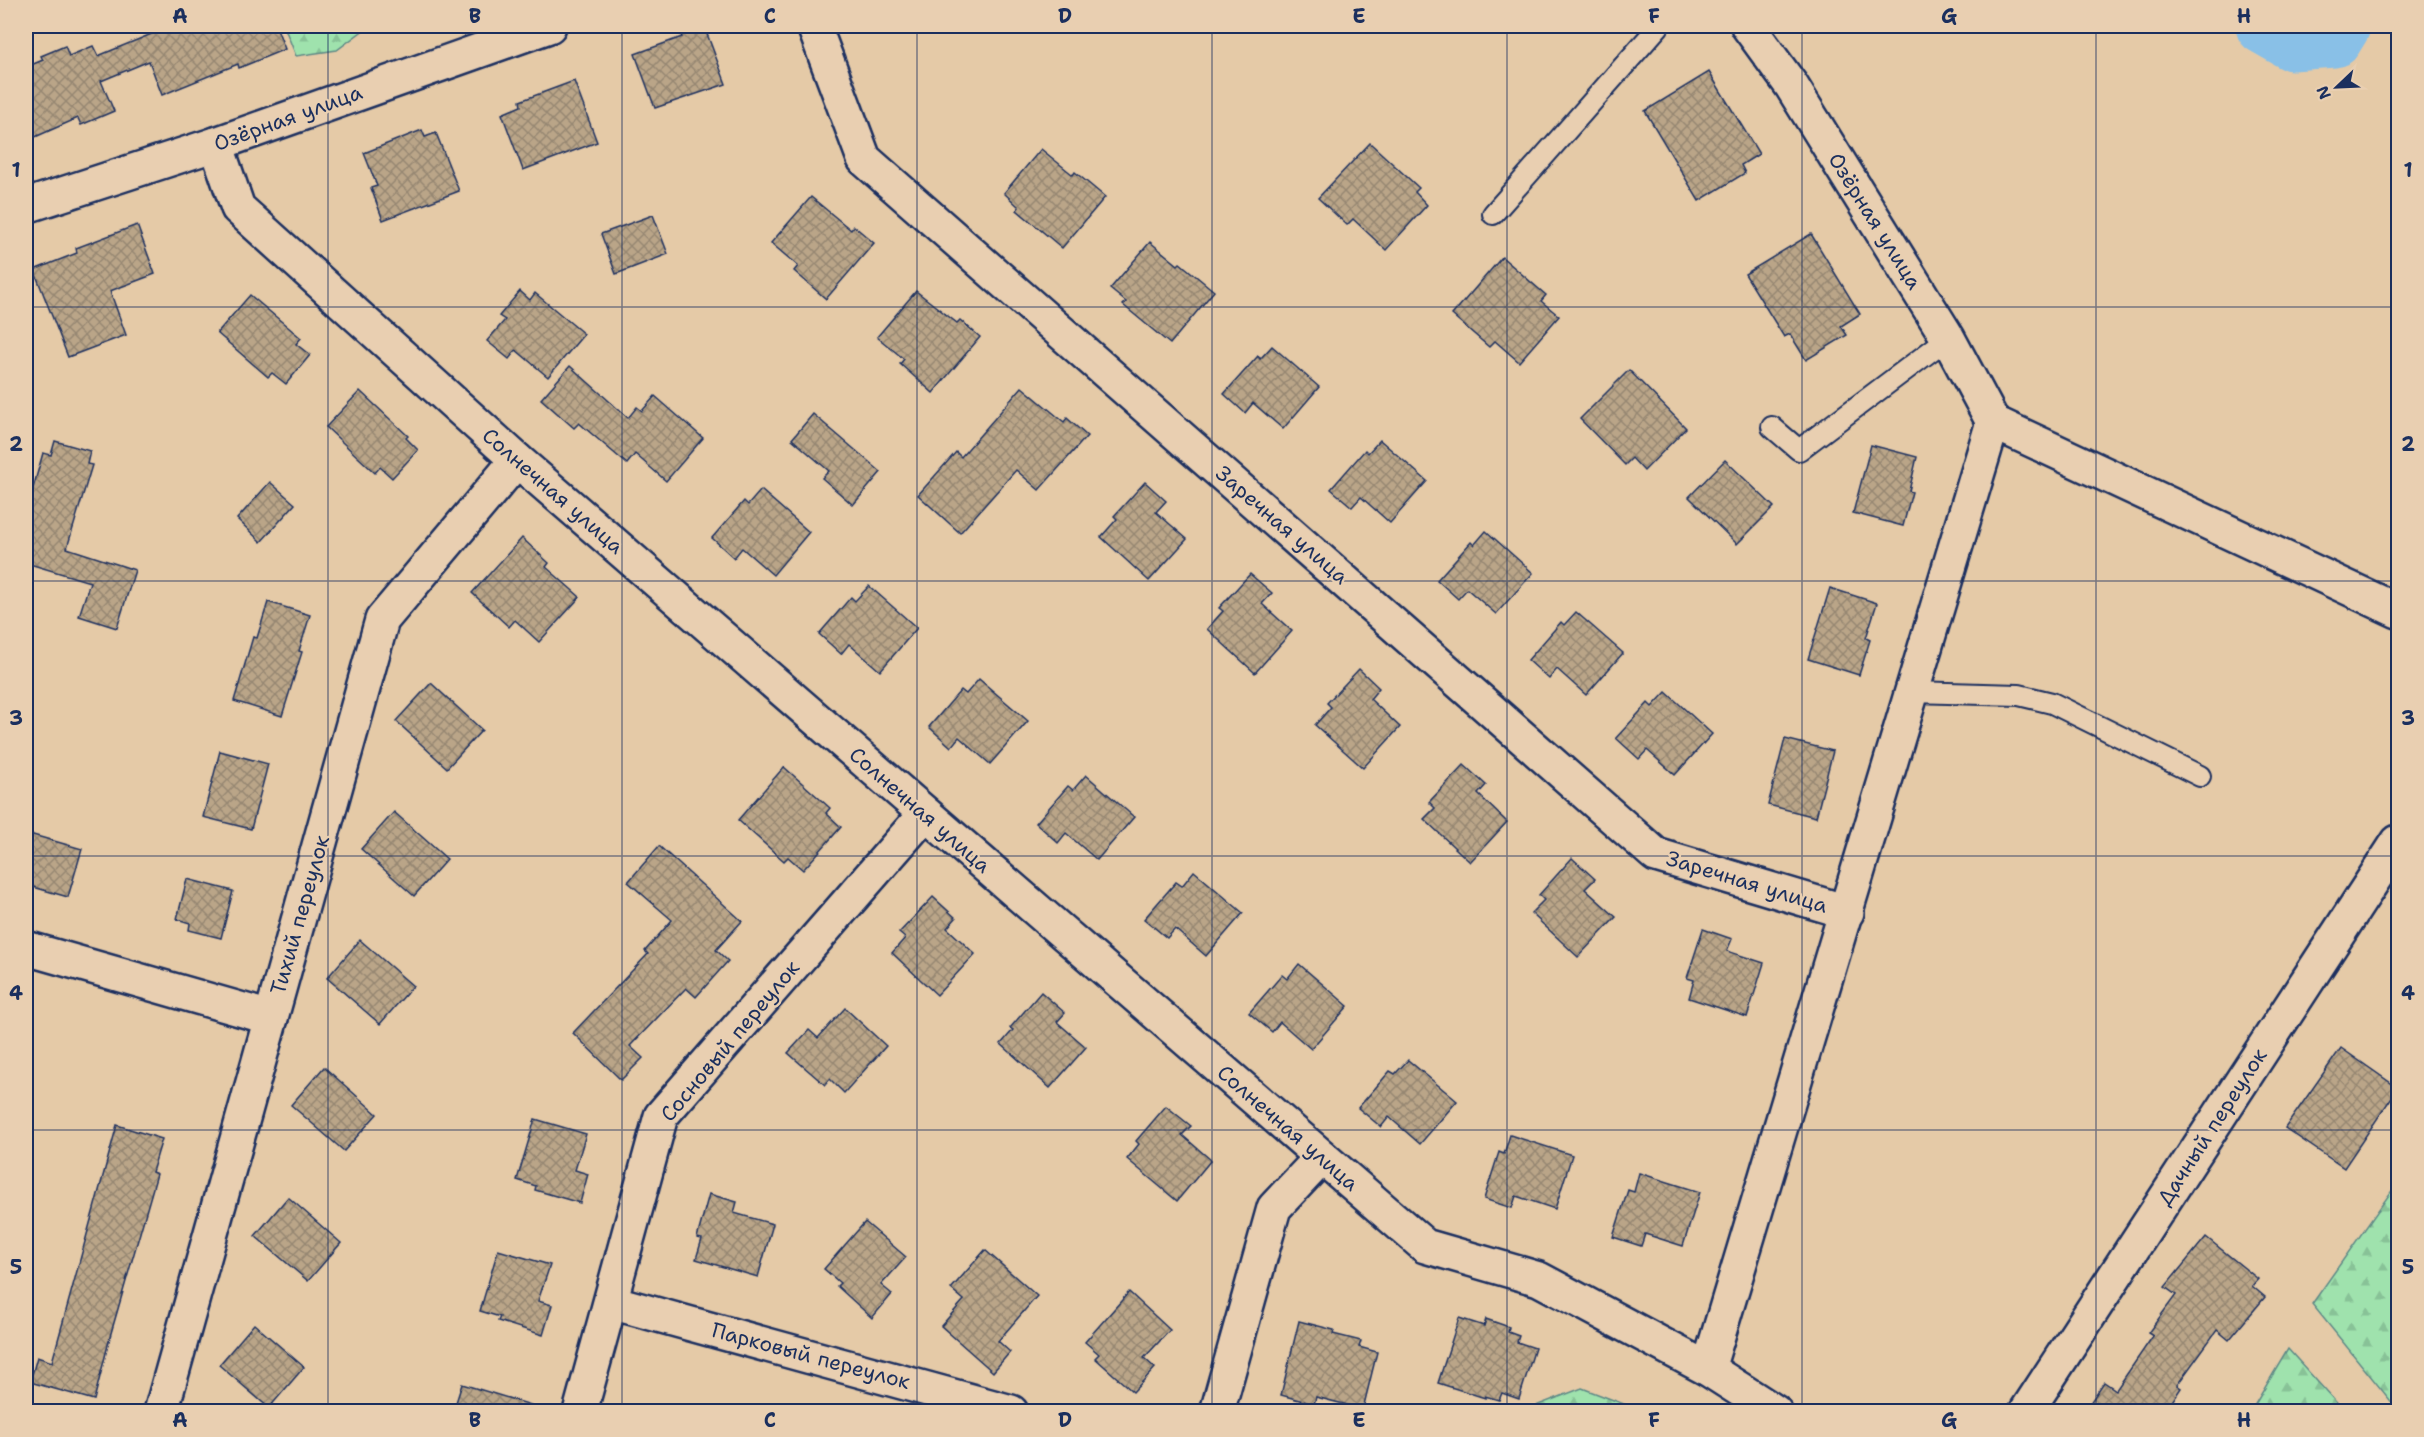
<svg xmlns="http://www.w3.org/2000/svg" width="2424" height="1437" font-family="'Shantell Sans',sans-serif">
	<defs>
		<pattern id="forest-firs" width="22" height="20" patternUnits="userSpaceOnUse" patternTransform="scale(1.5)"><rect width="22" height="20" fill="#9fe2ad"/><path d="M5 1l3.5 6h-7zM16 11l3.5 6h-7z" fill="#88c297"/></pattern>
		<pattern id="building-cross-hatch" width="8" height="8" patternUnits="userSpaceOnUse" patternTransform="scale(1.5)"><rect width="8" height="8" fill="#baa588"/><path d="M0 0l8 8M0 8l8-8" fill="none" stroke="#968772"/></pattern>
	</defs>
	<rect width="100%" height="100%" fill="#e5caa7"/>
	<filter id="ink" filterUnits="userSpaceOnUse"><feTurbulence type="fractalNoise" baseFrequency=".0167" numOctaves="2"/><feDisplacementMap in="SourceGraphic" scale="12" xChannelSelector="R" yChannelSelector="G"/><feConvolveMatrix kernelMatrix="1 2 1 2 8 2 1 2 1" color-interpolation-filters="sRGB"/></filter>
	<g filter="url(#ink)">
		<g fill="url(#forest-firs)" stroke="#5d8886" stroke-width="1.5">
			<polygon points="284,26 369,26 337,50 296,56"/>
			<polygon points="2398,1182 2398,1410 2312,1304"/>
			<polygon points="2288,1349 2344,1411 2251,1411"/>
			<polygon points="1582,1388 1642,1411 1523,1411"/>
		</g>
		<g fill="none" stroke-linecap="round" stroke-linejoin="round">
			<polyline stroke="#89c0e7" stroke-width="57" points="2264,26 2292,42 2334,39 2342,26"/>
		</g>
		<g fill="url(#building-cross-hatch)" stroke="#1b2f5e" stroke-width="1.5">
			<polygon points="171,26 276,26 285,49 239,68 238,64 162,95 149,61 101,81 114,111 81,125 78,118 26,141 26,67 43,60 41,56 65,46 69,56 93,46 98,56"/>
			<polygon points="697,26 704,26 726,84 655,108 635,54 682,37 680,32"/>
			<polygon points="1709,72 1759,154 1741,165 1745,173 1699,201 1645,111"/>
			<polygon points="574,81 597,142 523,170 502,114 521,106 520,101"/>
			<polygon points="422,130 425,137 436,133 459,191 383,220 371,188 377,186 364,153"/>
			<polygon points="1370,143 1419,188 1415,192 1427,205 1386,250 1353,219 1347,225 1318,198"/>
			<polygon points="1041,149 1073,175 1075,172 1105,197 1062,248 1017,210 1019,207 1004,193"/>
			<polygon points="811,197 851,230 854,226 874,243 826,299 794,271 798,266 771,243"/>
			<polygon points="653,215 668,254 616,274 601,234"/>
			<polygon points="137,225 155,274 110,291 126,335 68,357 34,270 77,253 76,248"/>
			<polygon points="1811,234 1860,314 1841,326 1847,335 1806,360 1790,334 1784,337 1745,274"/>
			<polygon points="1150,242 1178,265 1180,263 1214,291 1170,344 1123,305 1126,302 1110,289"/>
			<polygon points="1502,257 1546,295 1541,301 1559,316 1519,362 1495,341 1489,347 1452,315"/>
			<polygon points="520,291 530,300 535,293 584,334 548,377 516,350 509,359 487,341 505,320 499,316"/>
			<polygon points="916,291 957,323 960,320 980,337 933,393 900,364 904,359 877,337"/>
			<polygon points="250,295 301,338 296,344 310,355 286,384 272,373 268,377 217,333"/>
			<polygon points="1272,346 1319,387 1283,429 1253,403 1245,413 1224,394 1258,356 1260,359"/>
			<polygon points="570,366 628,418 637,407 642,411 655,396 703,438 666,481 635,454 627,464 579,423 574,428 541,399"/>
			<polygon points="1629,370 1686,428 1644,471 1632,458 1625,465 1580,419"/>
			<polygon points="1022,387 1064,422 1067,418 1087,436 1039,490 1016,470 960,533 918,495 956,452 961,457"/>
			<polygon points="360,391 408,436 406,438 418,450 392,478 380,467 375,473 326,427"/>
			<polygon points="813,414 881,472 853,505 822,478 829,471 792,439"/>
			<polygon points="1380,440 1427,481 1390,523 1361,497 1352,507 1331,489 1365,450 1368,453"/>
			<polygon points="55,441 90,451 87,464 92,465 67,548 135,570 117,628 79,616 90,582 26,563 26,513 43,453 51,455"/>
			<polygon points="1871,445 1917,457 1909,491 1912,492 1903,526 1853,513"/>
			<polygon points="1725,460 1774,507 1737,544 1689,497"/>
			<polygon points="270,482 295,504 261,542 237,519"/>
			<polygon points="1145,482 1166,501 1156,512 1187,539 1149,581 1101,537 1117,519 1114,516"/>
			<polygon points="761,490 809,532 773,575 742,548 734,558 712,538 744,501 748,505"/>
			<polygon points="1486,531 1533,573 1496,614 1467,589 1458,599 1437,580 1471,542 1474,545"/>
			<polygon points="522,538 549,563 546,567 580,597 539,642 515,620 509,627 472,593"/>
			<polygon points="1250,574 1272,593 1262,604 1292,631 1255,673 1207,629 1223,611 1219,608"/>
			<polygon points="869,586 917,628 880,671 849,644 841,654 819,634 851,597 855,601"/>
			<polygon points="1830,588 1877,603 1866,638 1870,640 1859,675 1808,659"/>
			<polygon points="268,602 310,615 299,651 302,652 282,716 234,701 253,637 257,638"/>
			<polygon points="1576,612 1623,653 1586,695 1557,669 1549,679 1528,660 1561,622 1564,625"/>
			<polygon points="1359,669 1379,688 1370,699 1400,727 1363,768 1315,725 1331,707 1327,703"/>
			<polygon points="979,679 1028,721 990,764 959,737 951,747 929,727 961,690 966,694"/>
			<polygon points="431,683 482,730 447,768 396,721"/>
			<polygon points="1666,692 1712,734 1675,775 1647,750 1639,759 1616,738 1648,703 1652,707"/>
			<polygon points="1785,739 1833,751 1816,817 1768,805"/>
			<polygon points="220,751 268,764 251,829 203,817"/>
			<polygon points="1464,765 1486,785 1478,794 1507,822 1470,862 1424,819 1435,808 1429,802"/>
			<polygon points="784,767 830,808 826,813 841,827 803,870 788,857 784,861 738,820"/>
			<polygon points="1086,775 1134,817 1097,860 1066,833 1058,843 1036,823 1068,786 1073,790"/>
			<polygon points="394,812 447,859 414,896 361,849"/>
			<polygon points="26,833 82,849 68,897 26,885"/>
			<polygon points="659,846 742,921 716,950 728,961 696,997 686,988 630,1046 643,1058 621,1080 573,1033 648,954 645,951 672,920 628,882"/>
			<polygon points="1572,858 1595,879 1585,889 1616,917 1578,957 1531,913 1544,900 1539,895"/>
			<polygon points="1194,871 1243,913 1206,956 1175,929 1167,938 1144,919 1176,882 1182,886"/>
			<polygon points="187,879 233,891 221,938 189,930 190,923 177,919"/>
			<polygon points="933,897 956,918 947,928 975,954 937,995 892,953 905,938 899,933"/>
			<polygon points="1703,929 1732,939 1727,951 1764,963 1747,1017 1689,998 1694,980 1687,978"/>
			<polygon points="360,940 413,986 380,1024 327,978"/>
			<polygon points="1299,964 1348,1006 1311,1049 1280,1022 1272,1032 1249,1013 1282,975 1287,979"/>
			<polygon points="1041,992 1065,1013 1057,1022 1086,1047 1050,1088 1001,1044 1013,1030 1010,1028"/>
			<polygon points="845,1008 886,1046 844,1093 830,1079 825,1085 788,1053 809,1030 818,1038"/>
			<polygon points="2341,1048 2398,1088 2344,1168 2285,1128"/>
			<polygon points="1408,1060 1457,1101 1420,1144 1389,1117 1381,1127 1358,1108 1390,1071 1395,1074"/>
			<polygon points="324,1067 377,1114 344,1151 291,1105"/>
			<polygon points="1166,1106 1191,1126 1182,1135 1211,1160 1177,1201 1127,1159 1139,1144 1136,1141"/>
			<polygon points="535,1119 586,1134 575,1170 588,1174 580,1203 535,1190 536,1186 517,1180"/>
			<polygon points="117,1125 162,1139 152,1172 157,1174 111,1333 94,1400 30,1382 37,1357 52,1362"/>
			<polygon points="1510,1135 1572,1155 1555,1209 1516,1196 1512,1208 1484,1199 1499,1152 1504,1154"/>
			<polygon points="1639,1173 1700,1192 1683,1246 1645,1234 1641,1246 1613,1237 1628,1190 1634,1192"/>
			<polygon points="709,1194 737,1202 734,1213 773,1224 758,1277 696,1259 702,1239 697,1238"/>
			<polygon points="288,1197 341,1243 308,1281 255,1236"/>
			<polygon points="865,1222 906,1257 881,1285 892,1294 872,1318 837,1286 840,1283 824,1269"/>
			<polygon points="2206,1237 2258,1279 2252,1286 2265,1297 2229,1340 2217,1330 2177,1385 2181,1388 2165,1412 2084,1412 2104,1382 2116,1390 2153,1336 2148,1333 2176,1295 2165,1287"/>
			<polygon points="498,1250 550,1265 538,1301 552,1305 543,1335 498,1321 500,1317 480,1311"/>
			<polygon points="985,1250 1037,1296 998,1341 1010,1352 993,1372 941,1326 964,1300 951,1289"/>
			<polygon points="1129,1292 1170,1330 1144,1358 1155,1368 1133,1392 1095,1358 1099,1354 1085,1342"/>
			<polygon points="1459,1318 1484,1326 1486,1319 1509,1327 1508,1332 1519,1336 1517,1342 1535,1348 1519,1399 1502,1393 1499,1400 1485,1396 1485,1398 1438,1383"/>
			<polygon points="1299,1321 1334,1330 1333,1334 1361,1341 1359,1347 1377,1352 1363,1409 1316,1397 1314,1404 1281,1395"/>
			<polygon points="254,1324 304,1367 269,1408 219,1365"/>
			<polygon points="462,1384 531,1405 530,1412 453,1412"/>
		</g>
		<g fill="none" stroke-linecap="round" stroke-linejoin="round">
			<g stroke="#1b2f5e" stroke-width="24">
				<g id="service">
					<polyline points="1493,214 1659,26"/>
					<polyline points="1772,427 1799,450 1948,338"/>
					<polyline points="1912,692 2019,695 2052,703 2200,776"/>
				</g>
			</g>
			<g stroke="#1b2f5e" stroke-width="38">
				<g id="minor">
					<polyline points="814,26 864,159 1656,855 1847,912"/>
					<polyline points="1748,26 1791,85 1948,338 1993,422"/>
					<polyline points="216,144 238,208 517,460 1425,1246 1539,1279 1708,1369 1775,1412"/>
					<polyline points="26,206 216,144 549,26"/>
					<polyline points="1993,422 2398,611"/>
					<polyline points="26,948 271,1018"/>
					<polyline points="611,1302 1011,1412"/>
					<polyline points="1708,1369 1993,422"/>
					<polyline points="161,1412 382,620 517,460"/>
					<polyline points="580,1412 661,1116 925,814"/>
					<polyline points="1217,1412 1274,1208 1322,1157"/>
					<polyline points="2026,1412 2398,842"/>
				</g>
			</g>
			<use href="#service" stroke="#e9cfb1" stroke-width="20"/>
			<use href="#minor" stroke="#e9cfb1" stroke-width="33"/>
		</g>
	</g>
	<path fill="none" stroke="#1b2f5e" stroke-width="1.5" stroke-opacity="0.55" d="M328,26V1412M622,26V1412M917,26V1412M1212,26V1412M1507,26V1412M1802,26V1412M2096,26V1412M26,307H2398M26,581H2398M26,856H2398M26,1130H2398"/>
	<g text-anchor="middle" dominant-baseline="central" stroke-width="4.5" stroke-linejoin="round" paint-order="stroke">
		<g font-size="21" fill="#1b2f5e" stroke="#e9cfb1">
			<text transform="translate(288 118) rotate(-20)">Озёрная улица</text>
			<text transform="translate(1875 221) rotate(58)">Озёрная улица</text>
			<text transform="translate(553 491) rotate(41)">Солнечная улица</text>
			<text transform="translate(1282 525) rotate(41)">Заречная улица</text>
			<text transform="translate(920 810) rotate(41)">Солнечная улица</text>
			<text transform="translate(1747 882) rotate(17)">Заречная улица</text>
			<text transform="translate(300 915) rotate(-74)">Тихий переулок</text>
			<text transform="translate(730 1041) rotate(-50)">Сосновый переулок</text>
			<text transform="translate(2212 1127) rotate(-57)">Дачный переулок</text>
			<text transform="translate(1288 1128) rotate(41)">Солнечная улица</text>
			<text transform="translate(811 1356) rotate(15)">Парковый переулок</text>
		</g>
	</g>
	<rect width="2424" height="1437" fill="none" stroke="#e9cfb1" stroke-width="66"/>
	<g transform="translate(2337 87) rotate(247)" stroke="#e9cfb1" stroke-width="4.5" paint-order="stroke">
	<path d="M0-4.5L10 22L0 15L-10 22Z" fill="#1b2f5e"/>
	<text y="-9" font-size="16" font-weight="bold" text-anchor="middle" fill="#1b2f5e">N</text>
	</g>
	<rect x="33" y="33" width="2358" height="1371" fill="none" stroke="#1b2f5e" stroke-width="2"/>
	<g font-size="20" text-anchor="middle" font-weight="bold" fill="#1b2f5e">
		<text x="180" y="23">A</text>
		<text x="475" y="23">B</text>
		<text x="770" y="23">C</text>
		<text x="1065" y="23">D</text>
		<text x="1359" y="23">E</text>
		<text x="1654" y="23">F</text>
		<text x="1949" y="23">G</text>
		<text x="2244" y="23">H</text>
		<text x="16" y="177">1</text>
		<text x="2408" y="177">1</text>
		<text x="16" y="451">2</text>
		<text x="2408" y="451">2</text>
		<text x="16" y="725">3</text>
		<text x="2408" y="725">3</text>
		<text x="16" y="1000">4</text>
		<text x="2408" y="1000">4</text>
		<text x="16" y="1274">5</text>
		<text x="2408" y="1274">5</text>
		<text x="180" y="1427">A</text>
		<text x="475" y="1427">B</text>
		<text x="770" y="1427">C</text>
		<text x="1065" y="1427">D</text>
		<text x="1359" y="1427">E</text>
		<text x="1654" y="1427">F</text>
		<text x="1949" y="1427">G</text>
		<text x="2244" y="1427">H</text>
	</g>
</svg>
